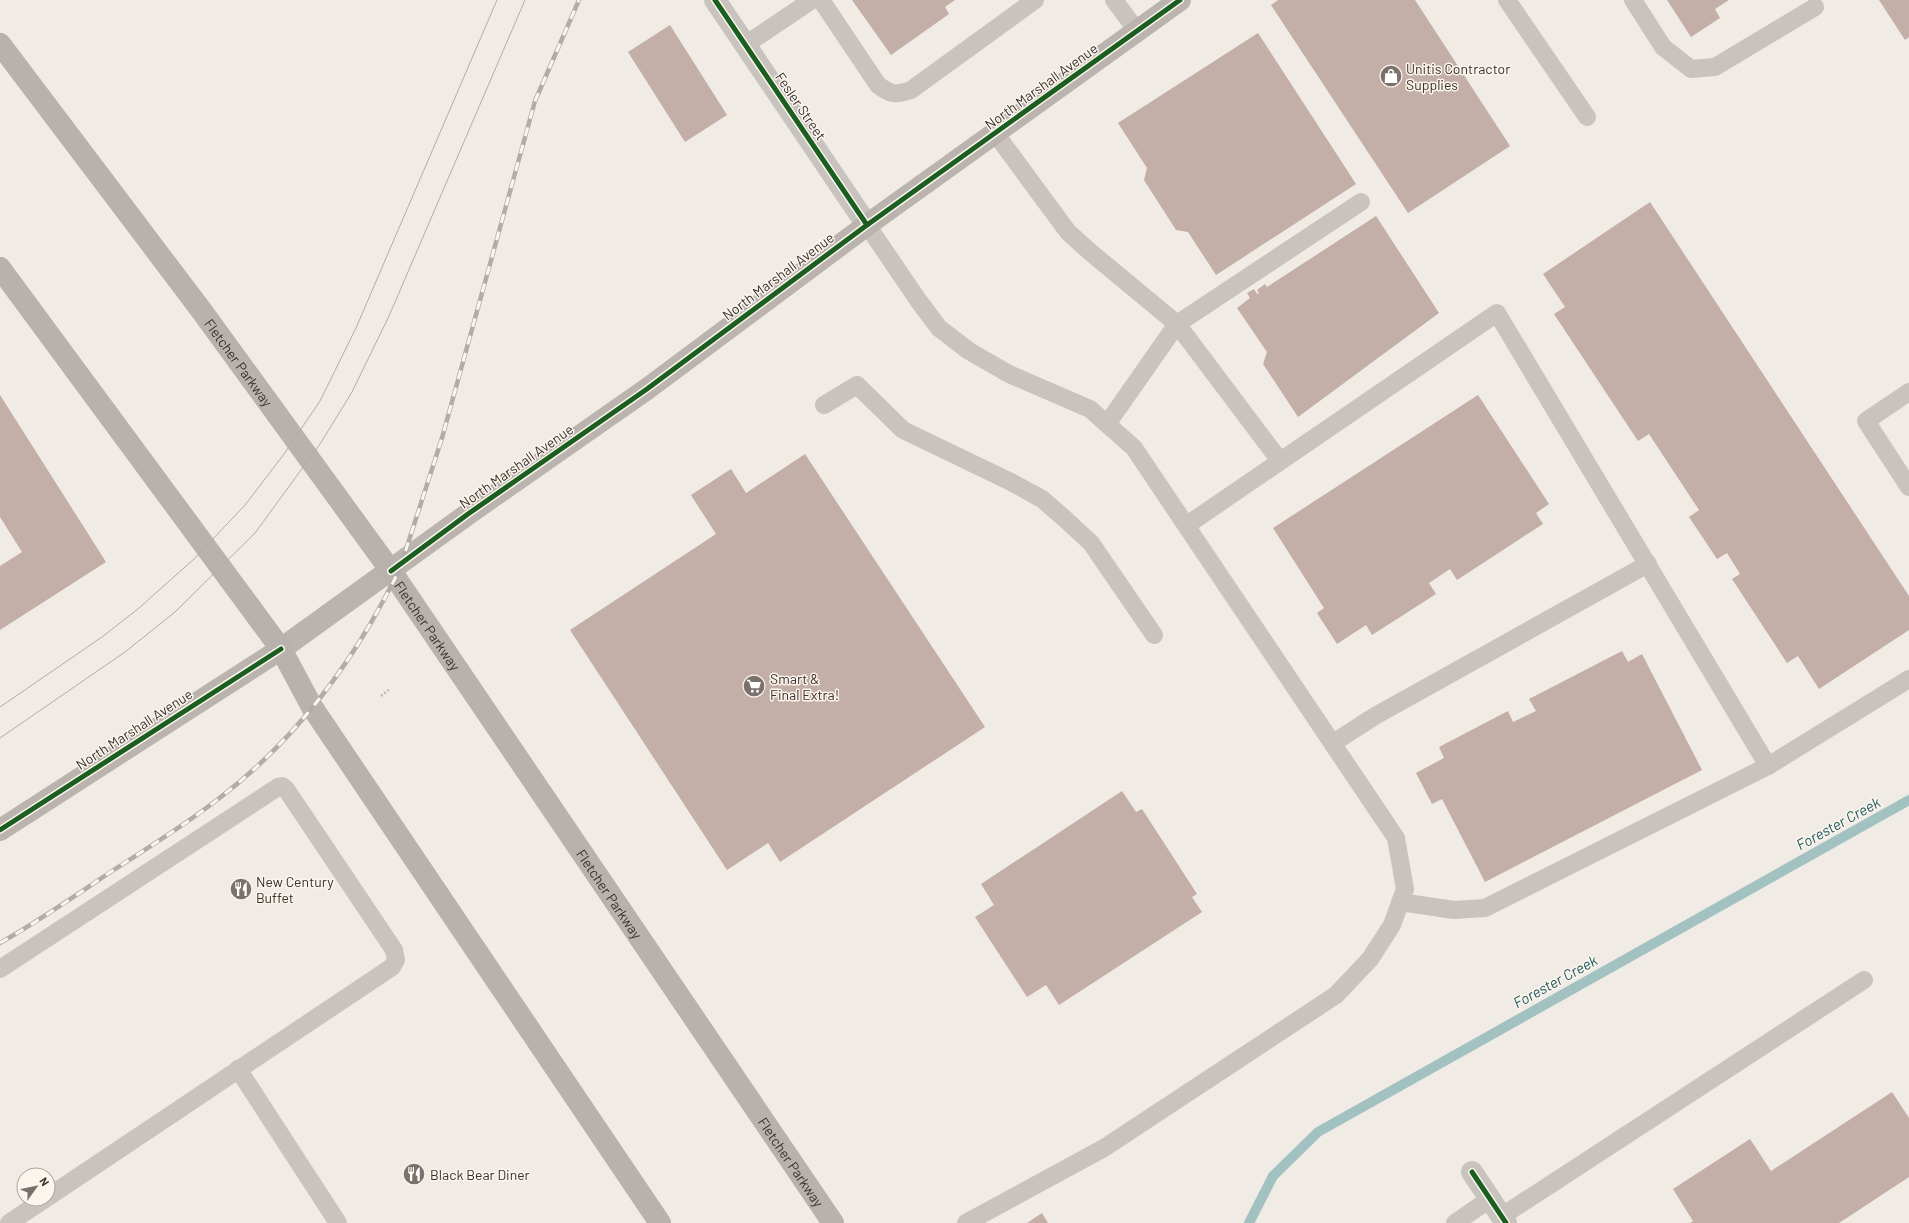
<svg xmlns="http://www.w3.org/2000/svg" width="1909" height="1223" font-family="Barlow,sans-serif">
	<rect width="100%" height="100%" fill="#f0ebe5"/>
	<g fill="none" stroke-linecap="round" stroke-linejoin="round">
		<polyline stroke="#a1c2c1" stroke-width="10" points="1249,1223 1273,1176 1318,1132 1909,800"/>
	</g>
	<g fill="#c3afa7">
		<polygon points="852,0 955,0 945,7 949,14 891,55"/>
		<polygon points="1278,0 1415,0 1510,146 1408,213 1271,5"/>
		<polygon points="1667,0 1729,0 1715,9 1720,18 1691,37"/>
		<polygon points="1879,0 1909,0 1909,37 1905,40"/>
		<polygon points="670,25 727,115 685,142 628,52"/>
		<polygon points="1258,33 1356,184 1216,275 1188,232 1176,230 1144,180 1147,168 1118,123"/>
		<polygon points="1650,202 1909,596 1909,630 1819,689 1798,656 1787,663 1732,579 1740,574 1727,553 1717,559 1689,517 1699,510 1649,434 1638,441 1554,314 1565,307 1543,274"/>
		<polygon points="1376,216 1439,313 1298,417 1263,364 1267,352 1237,308 1250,298 1247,293 1254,289 1257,294 1259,293 1257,290 1265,284 1267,287"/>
		<polygon points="0,395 106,562 0,630 0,566 22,552 0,517"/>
		<polygon points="1478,395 1549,504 1536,513 1543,524 1457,580 1450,569 1429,583 1436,594 1372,635 1366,625 1337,644 1317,613 1324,608 1273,528"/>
		<polygon points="805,454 985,727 780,862 768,843 727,870 570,630 716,534 691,495 731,469 746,493"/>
		<polygon points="1622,651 1628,662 1642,654 1702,770 1485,882 1442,799 1432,804 1416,773 1444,758 1439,747 1508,711 1513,722 1536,711 1529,699"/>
		<polygon points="1122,791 1136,812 1142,809 1197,894 1192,897 1202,912 1059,1005 1046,985 1027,997 975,917 994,905 981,884"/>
		<polygon points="1892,1092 1909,1118 1909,1177 1839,1223 1690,1223 1693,1221 1673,1189 1750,1139 1771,1171"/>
		<polygon points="1042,1213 1048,1223 1027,1223"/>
	</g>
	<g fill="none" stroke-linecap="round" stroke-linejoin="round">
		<polyline stroke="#c2bbb6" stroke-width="2.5" stroke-dasharray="2 2" stroke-linecap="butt" points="381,696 390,689"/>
		<g stroke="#c9c3be" stroke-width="18">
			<path d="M821,0L878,85C891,95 896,95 911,90L1035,0"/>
			<polyline points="1114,0 1137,31"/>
			<polyline points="1507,0 1587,117"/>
			<polyline points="1633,0 1663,47 1691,69 1715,67 1815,7"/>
			<polyline points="745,45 812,0"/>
			<polyline points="995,133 1068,232 1089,251 1177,324 1280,461"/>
			<polyline points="867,225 918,300 939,328 969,351 1009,374 1090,409 1134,448 1396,838 1405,889 1392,925 1370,959 1336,995 1104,1148 966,1223"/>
			<polyline points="1909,392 1866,421 1909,487"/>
			<polyline points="824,405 857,385 903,430 1011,482 1042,499 1065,519 1091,543 1154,635"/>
			<polyline points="1107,424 1177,324 1361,202"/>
			<polyline points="1187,525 1497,313 1768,766"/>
			<polyline points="1333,743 1375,716 1648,564"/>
			<polyline points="1400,902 1454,910 1485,908 1768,766 1909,679"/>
			<polyline points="0,969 278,787 282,786 286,789 394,950 396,960 392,967 48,1197"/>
			<polyline points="238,1069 338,1223"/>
			<polyline points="1502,1216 1864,980"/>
			<polyline points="9,1223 45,1199"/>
			<polyline points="1455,1223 1490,1199"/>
		</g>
		<g stroke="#c9c3be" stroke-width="22">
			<polyline points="715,0 867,225"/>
			<polyline points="1472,1172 1506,1223"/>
		</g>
		<polyline stroke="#bab3ae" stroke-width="22" points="0,830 281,649 468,514 647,389 867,225 1180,0"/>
		<g stroke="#b8b1ad" stroke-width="22">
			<path id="s1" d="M0,44L201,310L391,571L833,1223"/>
			<polyline points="0,268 281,649 312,707 660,1223"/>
		</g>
		<g stroke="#b1aca8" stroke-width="1">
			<polyline points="0,707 102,637 139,608 194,559 245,505 284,454 320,401 356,328 497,0"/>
			<polyline points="0,738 125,652 175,612 255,533 320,444 352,392 389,316 525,0"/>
		</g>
		<g stroke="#b1aca8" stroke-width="4.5">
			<path id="rail" d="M0,943C39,921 75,896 112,871C149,847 187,824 222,796C283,749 333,688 372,621C383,601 394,583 402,562L442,438L535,101L579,0"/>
		</g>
		<use href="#rail" stroke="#fbf5ee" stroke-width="3" stroke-dasharray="9" stroke-linecap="butt"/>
		<g stroke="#fbf5ee" stroke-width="8">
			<g id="cycleway">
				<polyline points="715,0 867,225"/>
				<polyline points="391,571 468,514 647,389 867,225 1180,0"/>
				<polyline points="0,830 281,649"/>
				<polyline points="1472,1172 1506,1223"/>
			</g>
		</g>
		<use href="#cycleway" stroke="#1b5e20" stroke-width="5"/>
	</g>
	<defs>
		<g id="shop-disc" transform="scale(1.15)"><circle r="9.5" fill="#7a716c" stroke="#fbf5ee"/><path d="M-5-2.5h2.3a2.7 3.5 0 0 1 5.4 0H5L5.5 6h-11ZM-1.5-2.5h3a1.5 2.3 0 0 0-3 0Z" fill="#fff"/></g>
		<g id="supermarket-disc" transform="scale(1.15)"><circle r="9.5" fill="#7a716c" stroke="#fbf5ee"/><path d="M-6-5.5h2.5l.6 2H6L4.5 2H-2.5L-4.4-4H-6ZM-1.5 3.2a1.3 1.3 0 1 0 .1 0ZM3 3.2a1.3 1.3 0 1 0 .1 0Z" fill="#fff"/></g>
		<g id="restaurant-disc" transform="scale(1.15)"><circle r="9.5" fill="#7a716c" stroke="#fbf5ee"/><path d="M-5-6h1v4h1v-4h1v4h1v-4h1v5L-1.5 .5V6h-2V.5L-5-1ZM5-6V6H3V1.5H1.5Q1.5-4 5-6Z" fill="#fff"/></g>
	</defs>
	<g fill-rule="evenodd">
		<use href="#shop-disc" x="1391" y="76"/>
		<use href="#supermarket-disc" x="754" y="686"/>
		<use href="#restaurant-disc" x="241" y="889"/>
		<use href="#restaurant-disc" x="414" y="1174"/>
	</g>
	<g text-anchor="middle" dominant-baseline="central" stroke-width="3" stroke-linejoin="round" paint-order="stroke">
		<g font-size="14" fill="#3b302b" stroke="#fbf5ee" text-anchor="start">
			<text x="1406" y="68">Unitis Contractor<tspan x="1406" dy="16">Supplies</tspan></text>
			<text x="770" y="678">Smart &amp;<tspan x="770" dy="16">Final Extra!</tspan></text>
			<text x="256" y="881">New Century<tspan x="256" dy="16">Buffet</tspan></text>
			<text x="430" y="1174">Black Bear Diner</text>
		</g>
		<g font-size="14" fill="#3b302b" stroke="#fbf5ee">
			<text transform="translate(1041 86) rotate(-36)">North Marshall Avenue</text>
			<text transform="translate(801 106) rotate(56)">Fesler Street</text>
			<text transform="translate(778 276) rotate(-37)">North Marshall Avenue</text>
			<text stroke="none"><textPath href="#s1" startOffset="398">Fletcher Parkway</textPath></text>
			<text transform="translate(516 466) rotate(-35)">North Marshall Avenue</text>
			<text stroke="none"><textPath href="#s1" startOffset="722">Fletcher Parkway</textPath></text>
			<text transform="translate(134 729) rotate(-33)">North Marshall Avenue</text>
			<text stroke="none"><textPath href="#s1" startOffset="1046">Fletcher Parkway</textPath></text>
			<text stroke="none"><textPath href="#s1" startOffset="1370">Fletcher Parkway</textPath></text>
		</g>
		<g font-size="15" font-style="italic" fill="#1f5a5e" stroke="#fbf5ee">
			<text transform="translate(1838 823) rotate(-29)">Forester Creek</text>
			<text transform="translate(1555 981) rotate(-29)">Forester Creek</text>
		</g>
	</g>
	<g transform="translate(36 1187) rotate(57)"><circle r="19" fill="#fbf5ee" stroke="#aea6a0"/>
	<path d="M0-3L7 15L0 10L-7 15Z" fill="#7a716c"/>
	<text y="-6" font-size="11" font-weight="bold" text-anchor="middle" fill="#3b302b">N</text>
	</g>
</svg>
